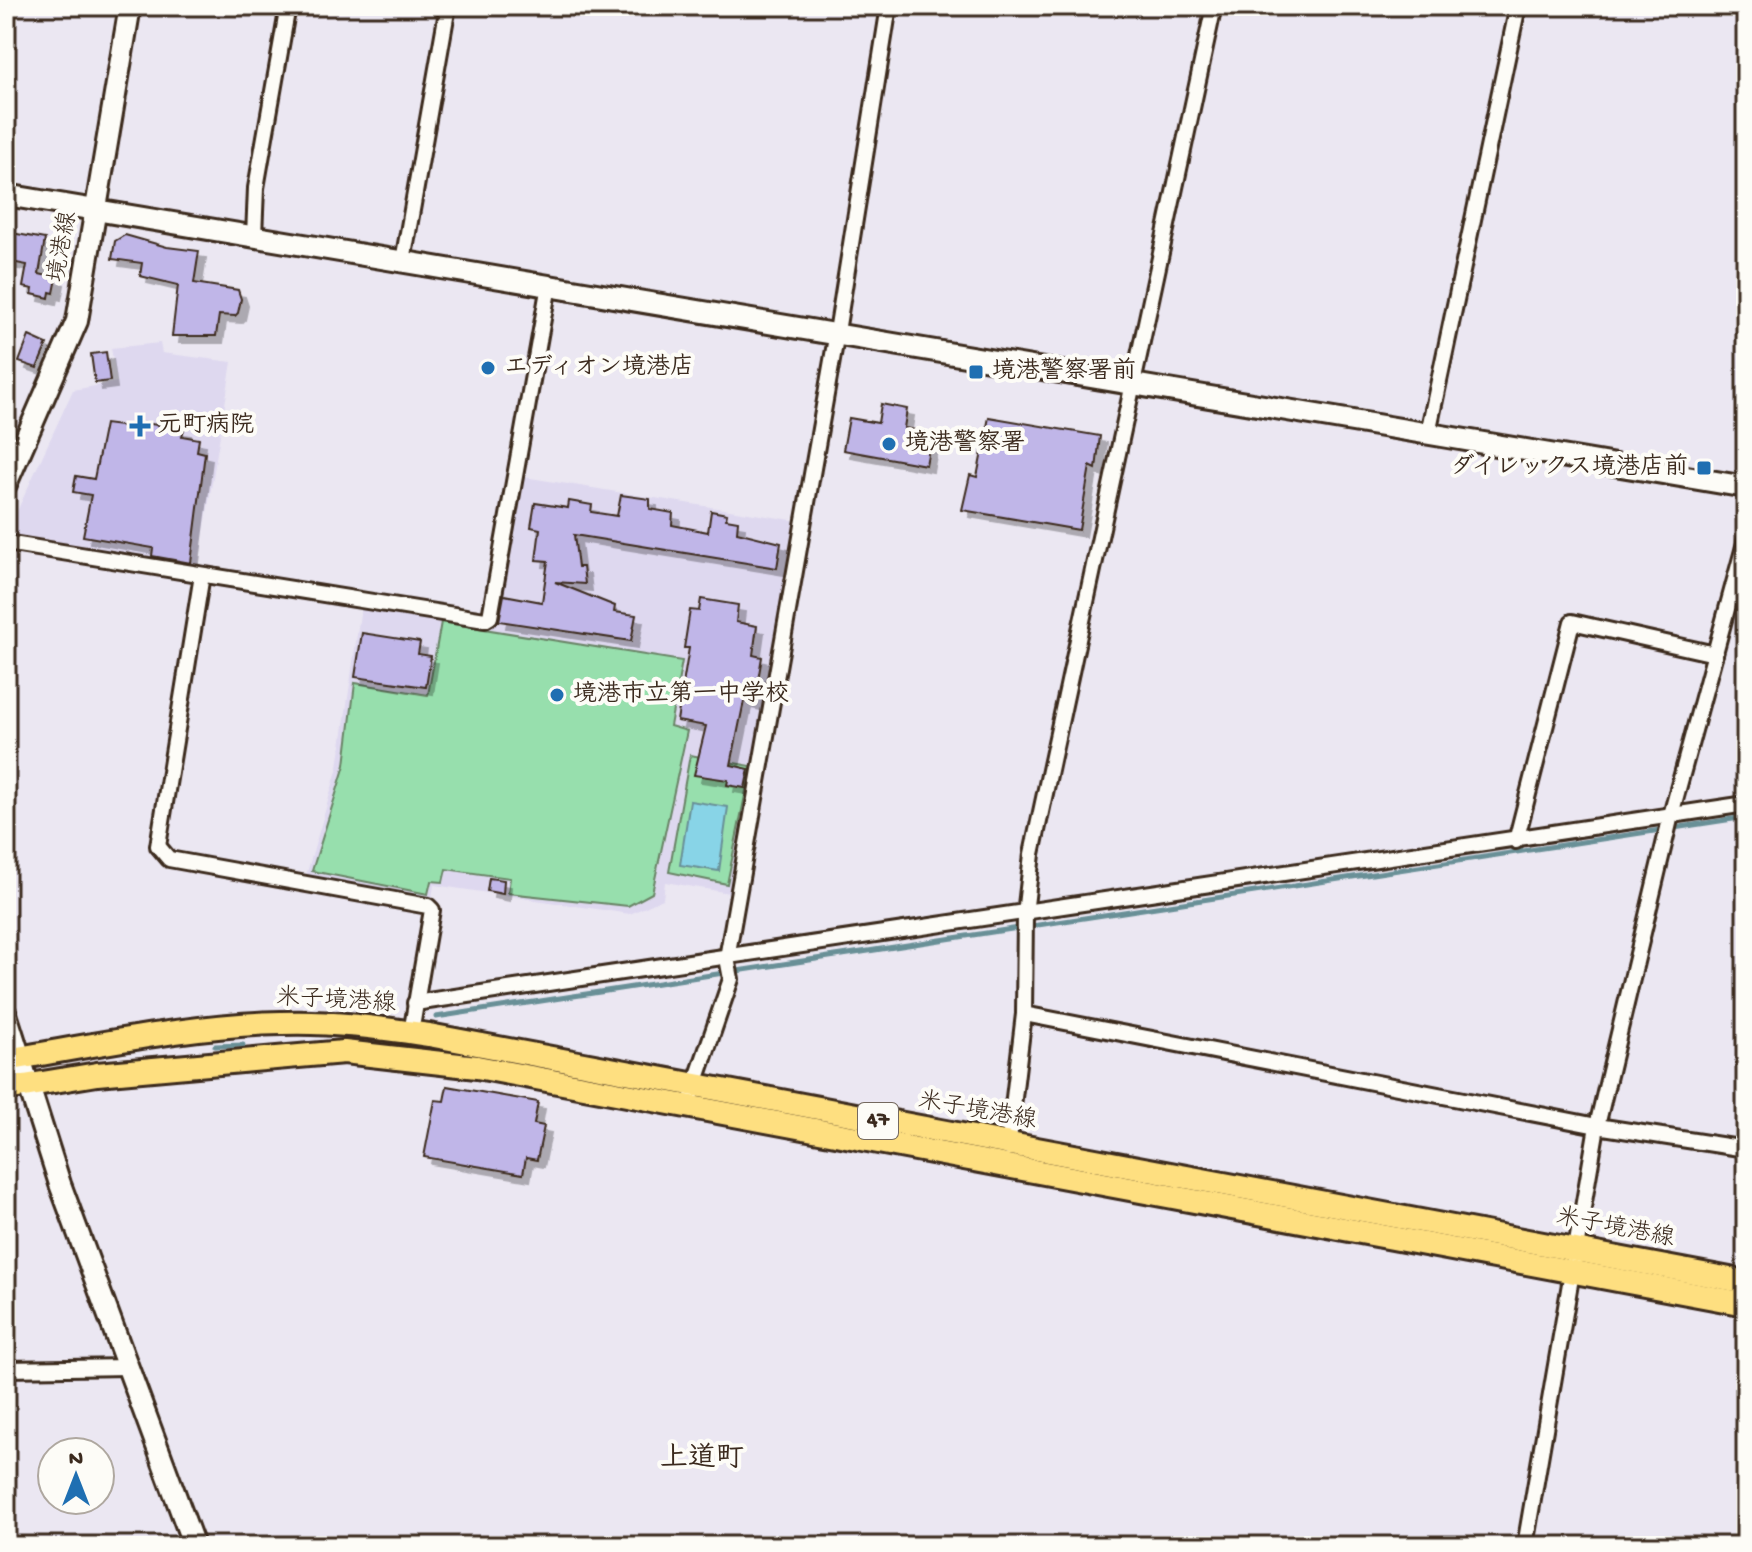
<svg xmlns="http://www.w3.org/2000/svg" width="1752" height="1552" font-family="'Gochi Hand','Klee One',sans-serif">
	<defs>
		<filter id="shadow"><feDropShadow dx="7" dy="7" stdDeviation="0" flood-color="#0004"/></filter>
	</defs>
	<rect width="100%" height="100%" fill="#ebe7f2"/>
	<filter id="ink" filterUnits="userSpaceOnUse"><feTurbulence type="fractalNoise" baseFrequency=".0125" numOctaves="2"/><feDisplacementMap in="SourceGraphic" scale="16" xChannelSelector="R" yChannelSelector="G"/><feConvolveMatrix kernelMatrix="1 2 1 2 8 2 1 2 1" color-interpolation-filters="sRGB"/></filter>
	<g filter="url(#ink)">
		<g fill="#ded8ef">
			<polygon points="160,343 162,353 232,362 198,568 6,535 73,390 117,382 111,348"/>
			<polygon points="524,477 798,521 729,893 665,882 663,899 630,914 434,885 432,898 306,876 338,767 361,607 492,624 515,489 522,487"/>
		</g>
		<g fill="#97dfad" stroke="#698466" stroke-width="2">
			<polygon points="441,622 682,661 670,726 687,731 652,893 628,906 508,893 510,878 446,869 443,882 431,881 428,894 312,871 345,765 355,683 428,695"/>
			<polygon points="690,755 751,766 727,884 669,872"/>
		</g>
		<polygon fill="#88d4e7" stroke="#699097" stroke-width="2" points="690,801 728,807 719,871 680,865"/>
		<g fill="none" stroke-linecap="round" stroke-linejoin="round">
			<g stroke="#699097" stroke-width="5">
				<polyline points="436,1017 1746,817"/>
				<polyline points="215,1046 243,1045"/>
			</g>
		</g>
		<g fill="#c0b6e8" stroke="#3b2a1e" stroke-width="2" filter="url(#shadow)">
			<polygon points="6,232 45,239 39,274 57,278 54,293 50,292 49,298 32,294 33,289 23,287 27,265 6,261"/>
			<polygon points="125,235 167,247 199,251 194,283 238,290 241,299 238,313 235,316 219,315 216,336 172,336 178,285 140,276 142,263 112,259 115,241"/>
			<polygon points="29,336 47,344 37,368 19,362"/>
			<polygon points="106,352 110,381 95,383 91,354"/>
			<polygon points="881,404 907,409 904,428 932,433 926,465 843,450 849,418 878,423"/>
			<polygon points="989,417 1100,436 1096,469 1090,466 1079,530 962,510 970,475 977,477"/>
			<polygon points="144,423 184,429 182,436 199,439 197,451 205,453 191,563 152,556 153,548 83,536 91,495 73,492 76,476 94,479 105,424 143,429"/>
			<polygon points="621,495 650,499 650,509 673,513 672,525 708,532 711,511 727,514 726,519 738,521 737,532 781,543 777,568 574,535 578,567 583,567 585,584 555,582 615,606 614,612 636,615 631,641 499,621 504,595 542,602 548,561 536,560 540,529 531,527 535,503 568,508 569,501 592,505 591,512 617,516"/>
			<polygon points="701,599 738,605 736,622 757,626 753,655 762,657 754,703 744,701 731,765 749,769 745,788 727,785 728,780 694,775 706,726 677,721 689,648 684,648 690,610 699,611"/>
			<polygon points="362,633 420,642 418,654 431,656 426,687 355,677"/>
			<polygon points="489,878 504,880 503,894 487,891"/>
			<polygon points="447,1086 538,1102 534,1124 544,1126 537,1160 526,1158 523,1174 424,1157 435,1100 444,1101"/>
		</g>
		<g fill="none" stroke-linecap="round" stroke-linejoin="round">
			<g stroke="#3b2a1e" stroke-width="20">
				<g id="street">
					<polyline points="254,236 256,188 288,6"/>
					<polyline points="403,261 448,6"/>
					<polyline points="1428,433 1518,6"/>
					<polyline points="6,543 485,620 490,617 549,285"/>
					<polyline points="202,575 158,846 169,859 428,906 432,910 411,1033"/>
					<polyline points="1516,841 1572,622 1715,654"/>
					<polyline points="415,1003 1746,804"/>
					<polyline points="1024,1014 1597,1126 1746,1149"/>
					<polyline points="692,1093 731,979 727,958 837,332 889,6"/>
					<polyline points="1008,1148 1024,1014 1025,914 1032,854 1214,6"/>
					<polyline points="6,1369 128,1367"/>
					<polyline points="1525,1546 1597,1126 1671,815 1746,539"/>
				</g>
			</g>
			<g stroke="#3b2a1e" stroke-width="26">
				<g id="secondary">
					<polyline points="6,195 1746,487"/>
					<polyline points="6,484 77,321 130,6"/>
					<polyline points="6,1014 60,1184 194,1546"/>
				</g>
			</g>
			<g stroke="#3b2a1e" stroke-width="28">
				<g id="primary">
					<path d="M6,1060C96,1045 190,1025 281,1023C331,1021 380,1028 429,1035L1746,1282"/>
					<polyline points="6,1089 97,1074 344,1052 477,1067 1746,1304"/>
				</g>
			</g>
			<use href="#street" stroke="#fdfcf7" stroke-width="14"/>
			<use href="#secondary" stroke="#fdfcf7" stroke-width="20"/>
			<use href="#primary" stroke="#fedf80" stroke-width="22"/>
		</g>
	</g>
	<g fill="#1f6fb2" stroke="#fdfcf7" stroke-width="3">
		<circle cx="488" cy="368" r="8"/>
		<rect x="968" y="364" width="16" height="16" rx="4"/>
		<path d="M136 414h8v8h8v8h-8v8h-8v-8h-8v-8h8z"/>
		<circle cx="889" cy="444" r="8"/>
		<rect x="1696" y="460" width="16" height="16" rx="4"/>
		<circle cx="557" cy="695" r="8"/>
	</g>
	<g text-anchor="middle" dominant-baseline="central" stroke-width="8" stroke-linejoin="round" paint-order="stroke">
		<rect fill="#fdfcf7" stroke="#75695f" stroke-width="2" x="858" y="1103" width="40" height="36" rx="6"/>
		<g font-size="22" font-weight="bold" fill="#3b2a1e">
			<text x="878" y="1121">47</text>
		</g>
		<g font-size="24" fill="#3b2a1e" stroke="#fdfcf7">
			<text transform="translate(64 247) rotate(-80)">境港線</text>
			<text transform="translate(336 1002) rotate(3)">米子境港線</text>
			<text transform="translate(977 1112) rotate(10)">米子境港線</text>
			<text transform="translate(1615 1229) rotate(11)">米子境港線</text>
		</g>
		<g font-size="24" font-weight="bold" fill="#3b2a1e" stroke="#fdfcf7" text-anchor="start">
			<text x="504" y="368">エディオン境港店</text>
			<text x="992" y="372">境港警察署前</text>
			<text x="158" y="426">元町病院</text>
			<text x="905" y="444">境港警察署</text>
			<text x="1688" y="468" text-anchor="end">ダイレックス境港店前</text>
			<text x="573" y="695">境港市立第一中学校</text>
		</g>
		<g font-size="28" font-weight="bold" fill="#3b2a1e" stroke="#fdfcf7">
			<text x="702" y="1459">上道町</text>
		</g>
	</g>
	<rect width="1752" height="1552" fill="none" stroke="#fdfcf7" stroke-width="32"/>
	<rect x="16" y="16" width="1720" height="1520" fill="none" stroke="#3b2a1e" stroke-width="3" filter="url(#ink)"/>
	<g transform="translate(76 1476)"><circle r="38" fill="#fdfcf7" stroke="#afa8a0" stroke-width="2"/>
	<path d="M0-6L14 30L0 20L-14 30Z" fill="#1f6fb2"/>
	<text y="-12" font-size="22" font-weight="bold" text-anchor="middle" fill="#3b2a1e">N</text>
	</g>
</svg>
